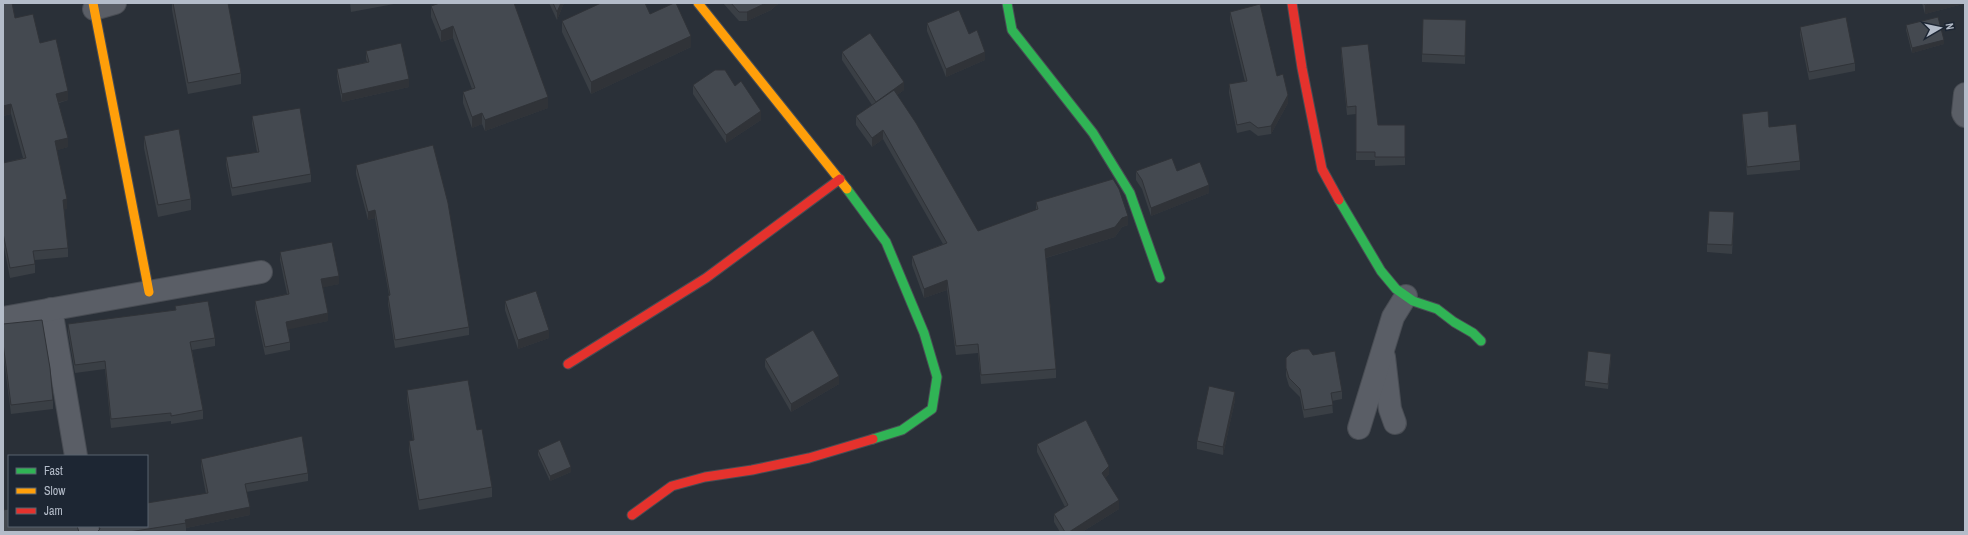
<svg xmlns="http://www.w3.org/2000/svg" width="1968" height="535" font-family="'Archivo Narrow',sans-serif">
	<rect width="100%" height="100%" fill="#2a3038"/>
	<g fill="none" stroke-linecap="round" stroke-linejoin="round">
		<g stroke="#484c53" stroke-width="24">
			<g id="street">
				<polyline points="94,9 115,3"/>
				<polyline points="1965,94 1963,113 1965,116"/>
				<polyline points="51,309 76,456"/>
				<polyline points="3,318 261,272"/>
				<polyline points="1384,357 1390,409 1395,423"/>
				<polyline points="1359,428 1393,317 1406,296"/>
				<polyline points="87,526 88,532"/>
			</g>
		</g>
		<g stroke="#484c53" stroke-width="11">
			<g id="fast">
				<polyline points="1007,3 1012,30 1093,133 1130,193 1160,278"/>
				<polyline points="847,189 886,242 924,333 937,377 932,409 902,430 873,439"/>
				<polyline points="1339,200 1381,271 1396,289 1413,301 1437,309 1454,322 1473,333 1481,341"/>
			</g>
		</g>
		<g stroke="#484c53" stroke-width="11">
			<g id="slow">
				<polyline points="93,3 149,292"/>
				<polyline points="698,3 847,189"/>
			</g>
		</g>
		<g stroke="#484c53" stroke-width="11">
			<g id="jam">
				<polyline points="1292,3 1302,68 1322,169 1339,200"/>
				<polyline points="568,364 706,278 840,179"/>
				<polyline points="632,515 672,486 705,477 752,470 809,458 873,439"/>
			</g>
		</g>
		<use href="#street" stroke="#5a5e66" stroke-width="22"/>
		<use href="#fast" stroke="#30b455" stroke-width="9"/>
		<use href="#slow" stroke="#ff9f0a" stroke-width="9"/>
		<use href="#jam" stroke="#e5322d" stroke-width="9"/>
	</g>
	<g fill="#3a3f45">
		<polygon points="3,3 15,18 40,43 68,100 59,103 68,147 57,150 67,209 64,209 68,248 68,257 35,260 35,273 10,278 3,242 3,163 23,158 11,114 3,116"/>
		<polygon points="172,3 228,3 241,73 241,84 188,94 172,10"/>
		<polygon points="350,3 394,3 394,4 351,12"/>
		<polygon points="549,3 564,3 557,20"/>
		<polygon points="723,3 779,3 771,10 747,21 739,21"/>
		<polygon points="1922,3 1963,3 1963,4 1925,14"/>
		<polygon points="431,6 548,108 485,131 482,124 472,128 463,103 463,92 472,89 453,38 441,42 431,17"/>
		<polygon points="1230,12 1277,76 1288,103 1271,134 1258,136 1250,130 1237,133 1229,93 1229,84 1245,82 1230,20"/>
		<polygon points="650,14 691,47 591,94 562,32 562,21"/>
		<polygon points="1466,20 1465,64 1422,62 1422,54"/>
		<polygon points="927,23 969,34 985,60 946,77 927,31"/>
		<polygon points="1906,25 1944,44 1912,53 1906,30"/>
		<polygon points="1800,27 1855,63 1855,71 1809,80 1800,35"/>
		<polygon points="1341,47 1378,125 1405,125 1405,165 1375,166 1375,160 1356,160 1356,114 1347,115 1341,55"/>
		<polygon points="366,51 409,87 342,102 337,77 337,69 367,62 366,59"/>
		<polygon points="842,52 904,90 897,95 978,231 1036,210 1036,202 1128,225 1122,227 1115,237 1046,258 1056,369 1056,378 981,384 978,353 956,355 947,290 924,298 912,265 912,256 943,244 883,139 872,147 856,125 856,116 872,105 842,60"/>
		<polygon points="693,85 735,86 761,120 726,143 693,94"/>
		<polygon points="1742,114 1769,127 1800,161 1800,170 1747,175 1742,122"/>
		<polygon points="252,116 311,174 311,182 232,196 226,165 226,157 257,152 252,124"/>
		<polygon points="144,136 191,199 191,210 158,217 144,148"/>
		<polygon points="356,165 469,327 469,335 395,348 388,304 388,296 389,295 375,218 368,220 356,174"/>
		<polygon points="1136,171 1177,171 1209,193 1151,216 1142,189 1136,180"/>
		<polygon points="1734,220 1732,254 1707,252 1707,244"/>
		<polygon points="280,252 339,284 323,287 328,321 287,329 290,342 290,350 265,355 255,309 255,301 287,294 280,260"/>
		<polygon points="505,301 549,338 518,349 505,310"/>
		<polygon points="175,306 215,338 215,346 192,350 203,410 203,419 171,424 171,421 111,428 105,369 75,373 68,332 68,324 175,310"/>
		<polygon points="3,324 53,400 53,409 11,414 3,351"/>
		<polygon points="1286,358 1342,391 1342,399 1332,401 1333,413 1304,418 1300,397 1289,386 1286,376"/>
		<polygon points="765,359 839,384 791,412 765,367"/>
		<polygon points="1611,359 1608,389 1585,386 1585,381"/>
		<polygon points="407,390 477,430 492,487 492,497 419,510 409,451 409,441 413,441 407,400"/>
		<polygon points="1235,400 1223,455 1197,449 1197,441"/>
		<polygon points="1037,444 1109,474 1105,478 1119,509 1082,532 1060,532 1054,522 1054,514 1065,507 1037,452"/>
		<polygon points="538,450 571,472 550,481 538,455"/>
		<polygon points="201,459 308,473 308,481 246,492 250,515 186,528 186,531 177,532 97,532 206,494 201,467"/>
	</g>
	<g fill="#303338">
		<polygon points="561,3 564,3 557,20 557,12"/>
		<polygon points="766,3 779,3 771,10 747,21 747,12"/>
		<polygon points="1934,3 1963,3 1963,4 1925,14 1925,5"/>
		<polygon points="453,26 453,38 441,42 441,31"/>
		<polygon points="691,36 691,47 591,94 591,82"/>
		<polygon points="1944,40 1944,44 1912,53 1912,48"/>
		<polygon points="985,52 985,60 946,77 946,69"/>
		<polygon points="409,79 409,87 342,102 342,94"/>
		<polygon points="904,82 904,90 876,110 876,102"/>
		<polygon points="68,91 68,100 56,103 56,94"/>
		<polygon points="1288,95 1288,103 1271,134 1271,126"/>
		<polygon points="548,97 548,108 485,131 485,120"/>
		<polygon points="11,104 11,114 3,116 3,106"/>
		<polygon points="761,111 761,120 726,143 726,135"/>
		<polygon points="482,113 482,124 472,128 472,117"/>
		<polygon points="883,130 883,139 872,147 872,138"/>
		<polygon points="68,138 68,147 55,151 55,141"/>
		<polygon points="1209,185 1209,193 1151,216 1151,208"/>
		<polygon points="67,199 67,209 63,210 63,200"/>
		<polygon points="375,210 375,218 368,220 368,212"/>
		<polygon points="1128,216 1128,225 1122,227 1115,237 1045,258 1045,249"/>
		<polygon points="339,276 339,284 321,288 321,279"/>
		<polygon points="947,280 947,290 924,298 924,289"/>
		<polygon points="328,313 328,321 286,330 286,322"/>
		<polygon points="549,330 549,338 518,349 518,340"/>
		<polygon points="839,376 839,384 791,412 791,404"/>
		<polygon points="1235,392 1235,400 1223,455 1223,447"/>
		<polygon points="1109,466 1109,474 1102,482 1102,473"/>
		<polygon points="571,467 571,472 550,481 550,476"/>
		<polygon points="1119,500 1119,509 1082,532 1069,532"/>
		<polygon points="250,507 250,515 186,528 185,520"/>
	</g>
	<g fill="#444950" stroke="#303338">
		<polygon points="3,3 12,3 15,18 33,14 40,43 56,39 68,91 56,94 68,138 55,141 67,199 63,200 68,248 33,251 35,264 10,268 3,233 3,163 26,158 11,104 3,106"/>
		<polygon points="173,3 228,3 241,73 188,83"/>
		<polygon points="440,3 514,3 548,97 485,120 482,113 472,117 463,92 475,88 453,26 441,31 431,6"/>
		<polygon points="553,3 561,3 557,12"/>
		<polygon points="601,3 645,3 650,14 674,3 676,3 691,36 591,82 562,21"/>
		<polygon points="731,3 766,3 747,12 739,12"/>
		<polygon points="1924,3 1934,3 1925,5"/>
		<polygon points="1260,4 1277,76 1283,74 1288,95 1271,126 1258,128 1250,122 1237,125 1229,84 1247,81 1230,12"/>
		<polygon points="959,10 969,34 977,30 985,52 946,69 927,23"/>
		<polygon points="1846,17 1855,63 1809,72 1800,27"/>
		<polygon points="1938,17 1944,40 1912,48 1906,25"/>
		<polygon points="1423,19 1466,20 1465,56 1422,54"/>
		<polygon points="870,33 904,82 876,102 842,52"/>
		<polygon points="401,43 409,79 342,94 337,69 369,62 366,51"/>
		<polygon points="1368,44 1378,125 1405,125 1405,157 1375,157 1375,152 1356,152 1356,106 1347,107 1341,47"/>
		<polygon points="715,70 725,70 735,86 741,81 761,111 726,135 693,85"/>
		<polygon points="894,90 916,123 978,231 1038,209 1036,202 1113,179 1119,189 1128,216 1122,218 1115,227 1045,249 1056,369 981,375 978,344 956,346 947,280 924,289 912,256 947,243 883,130 872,138 856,116"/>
		<polygon points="300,108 311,174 232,188 226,157 259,152 252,116"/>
		<polygon points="1768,111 1769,127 1796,124 1800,161 1747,167 1742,114"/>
		<polygon points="179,129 191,199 158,205 144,136"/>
		<polygon points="433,145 448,203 469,327 395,340 388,296 390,295 375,210 368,212 356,165"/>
		<polygon points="1172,158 1177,171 1200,162 1209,185 1151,208 1142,180 1136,171"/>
		<polygon points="1709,211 1734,212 1732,245 1707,244"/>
		<polygon points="332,242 339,276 321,279 328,313 286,322 290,342 265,347 255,301 289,294 280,252"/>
		<polygon points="536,291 549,330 518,340 505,301"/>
		<polygon points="208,301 215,338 190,342 203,410 171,416 171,413 111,419 105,361 75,365 68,324 176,310 175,306"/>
		<polygon points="42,320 50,368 53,400 11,405 3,343 3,324"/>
		<polygon points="813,330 839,376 791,404 765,359"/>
		<polygon points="1301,349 1309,349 1313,355 1335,351 1342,391 1331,393 1333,405 1304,410 1300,389 1289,378 1286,368 1286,358 1292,352"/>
		<polygon points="1588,351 1611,354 1608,384 1585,381"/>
		<polygon points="468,380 477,430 482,429 492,487 419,500 409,441 414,440 407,390"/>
		<polygon points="1209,386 1235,392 1223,447 1197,441"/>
		<polygon points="1086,420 1109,466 1102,473 1119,500 1069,532 1065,532 1054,514 1068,505 1037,444"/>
		<polygon points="302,436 308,473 245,484 250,507 185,520 186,523 129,532 97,532 100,529 99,526 147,526 147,503 208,493 201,459"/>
		<polygon points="560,440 571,467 550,476 538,450"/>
		<polygon points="9,509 9,526 77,526 79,532 3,532 3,510"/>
	</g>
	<rect width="1968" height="535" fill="none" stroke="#b4bcc9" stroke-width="8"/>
	<rect x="8" y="455" width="140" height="72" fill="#1d2633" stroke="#59626f"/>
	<rect x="16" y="468" width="20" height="6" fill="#30b455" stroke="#59626f"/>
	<text x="44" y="475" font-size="12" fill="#b4bcc9">Fast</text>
	<rect x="16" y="488" width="20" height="6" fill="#ff9f0a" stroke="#59626f"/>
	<text x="44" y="495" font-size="12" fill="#b4bcc9">Slow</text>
	<rect x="16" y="508" width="20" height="6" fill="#e5322d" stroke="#59626f"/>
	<text x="44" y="515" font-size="12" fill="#b4bcc9">Jam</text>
	<g transform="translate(1940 28) rotate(81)" stroke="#1d2633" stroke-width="3" paint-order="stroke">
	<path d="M0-3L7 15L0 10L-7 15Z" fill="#b4bcc9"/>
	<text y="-6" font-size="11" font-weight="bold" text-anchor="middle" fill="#b4bcc9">N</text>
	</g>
</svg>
